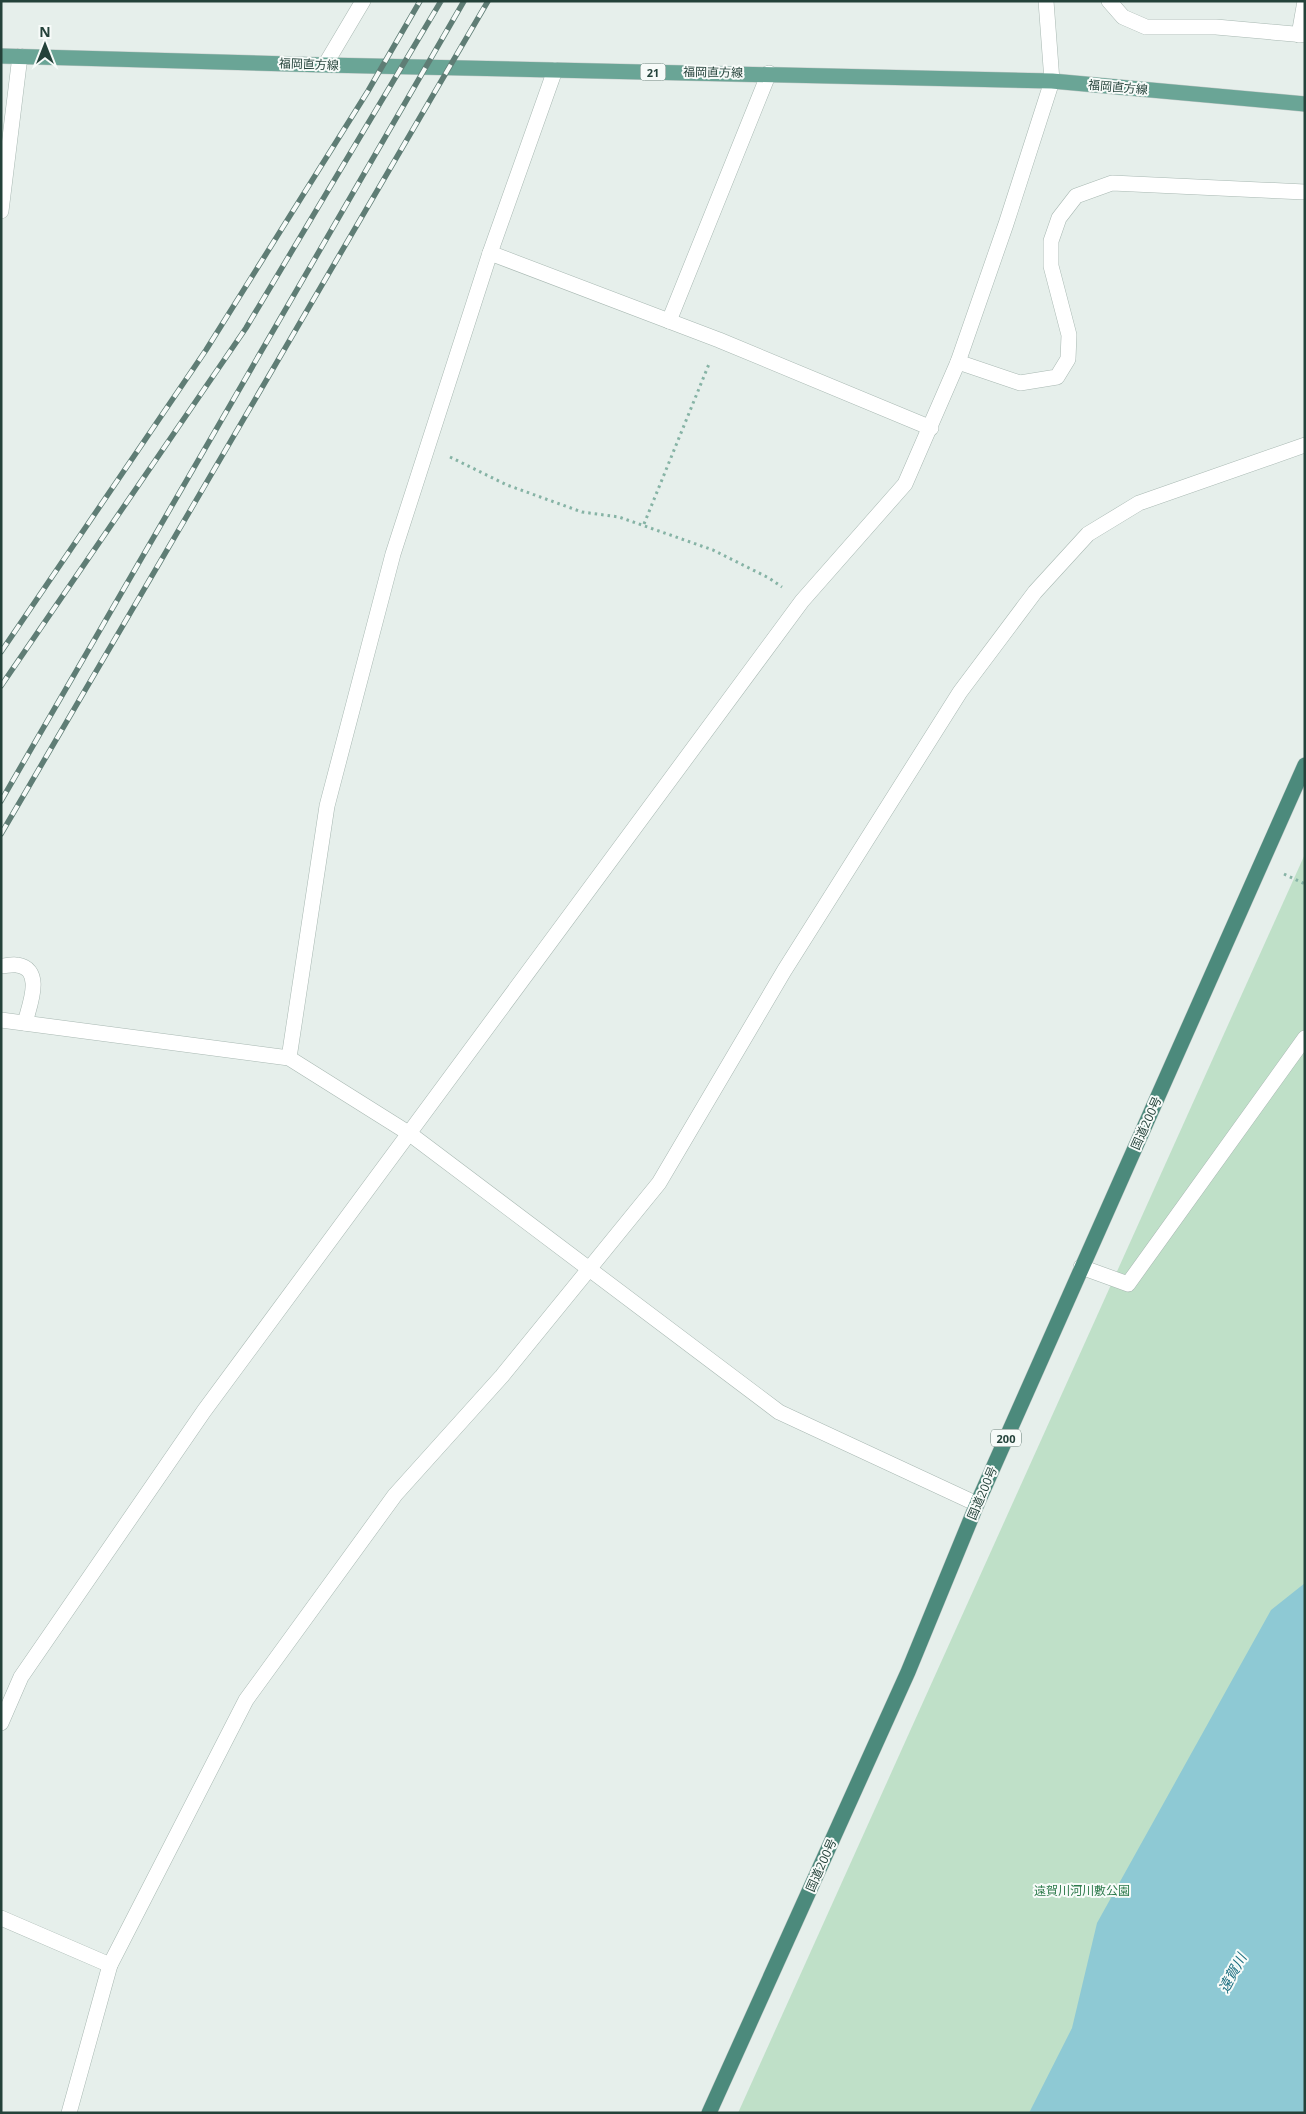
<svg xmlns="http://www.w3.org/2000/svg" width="1306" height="2114" font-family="'Open Sans','Noto Sans JP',sans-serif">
	<rect width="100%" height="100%" fill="#e6efeb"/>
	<polygon fill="#bfe0c8" points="1305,854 1305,2113 738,2113"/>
	<polygon fill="#8ec9d4" points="1305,1583 1305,2113 1029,2113 1072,2028 1097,1923 1271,1610"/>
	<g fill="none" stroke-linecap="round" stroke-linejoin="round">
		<g stroke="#a8b8b2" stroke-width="16">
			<g id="service">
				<path d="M1,966C6,966 12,964 17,965C45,969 29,1006 25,1023"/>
				<polyline points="1081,1267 1128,1284 1305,1038"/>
			</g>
		</g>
		<g stroke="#a8b8b2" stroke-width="16">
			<g id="minor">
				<polyline points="1109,1 1123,17 1146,27 1216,27 1305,35"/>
				<polyline points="1299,35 1305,1"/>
				<polyline points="325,65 363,1"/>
				<polyline points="1,211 20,56"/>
				<polyline points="490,253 719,340 931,428"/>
				<polyline points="669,321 769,73"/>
				<polyline points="958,362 1020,383 1057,377 1068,359 1069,335 1051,266 1051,241 1059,218 1076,196 1112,183 1305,192"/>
				<polyline points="1,1020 289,1058 410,1134 779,1412 977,1504"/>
				<polyline points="289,1058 327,806 393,554 490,253 555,70"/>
				<polyline points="1,1723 21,1677 204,1411 802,601 905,484 958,362 1006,224 1052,81 1046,1"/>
				<polyline points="1,1918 110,1965"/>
				<polyline points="69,2113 110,1965 246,1700 395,1495 502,1376 659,1183 784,971 960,692 1035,592 1088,534 1139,503 1305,445"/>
			</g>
		</g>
		<g stroke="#c2cac8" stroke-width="16">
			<polyline id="primary" points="1,56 325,65 1052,81 1305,104"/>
		</g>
		<g stroke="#c2cac8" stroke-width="16">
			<polyline id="trunk" points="709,2113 908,1672 977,1504 1305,765"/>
		</g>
		<g stroke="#86b3a5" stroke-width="3" stroke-dasharray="2.5 4" stroke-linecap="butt">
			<polyline points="450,457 507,485 582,512 619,517 713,550 769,578 782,587"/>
			<polyline points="644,524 709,364"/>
			<polyline points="1284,874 1305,884"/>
		</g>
		<use href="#service" stroke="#fff" stroke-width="15"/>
		<use href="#minor" stroke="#fff" stroke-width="15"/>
		<use href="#primary" stroke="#6aa596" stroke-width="15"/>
		<use href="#trunk" stroke="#4c8a7c" stroke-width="15"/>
		<g stroke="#5f7d75" stroke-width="5.5">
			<g id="rail">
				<polyline points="1,652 206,350 368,91 420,1"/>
				<polyline points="1,686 246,328 441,1"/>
				<polyline points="1,801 464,1"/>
				<polyline points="1,834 488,1"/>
			</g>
		</g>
		<use href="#rail" stroke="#f7fbf9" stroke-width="4" stroke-dasharray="11" stroke-linecap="butt"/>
	</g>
	<g text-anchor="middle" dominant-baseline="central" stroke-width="4" stroke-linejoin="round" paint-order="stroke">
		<g fill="#f7fbf9" stroke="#637a73" stroke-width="1">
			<rect x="640.5" y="63.5" width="25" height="17" rx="4"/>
			<rect x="991" y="1429.5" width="30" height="17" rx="4"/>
		</g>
		<g font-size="11" font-weight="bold" fill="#24423a">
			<text x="653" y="72">21</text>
			<text x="1006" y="1438">200</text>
		</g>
		<g font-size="12" fill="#24423a" stroke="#f7fbf9">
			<text transform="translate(309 64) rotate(2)">福岡直方線</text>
			<text transform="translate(713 72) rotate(1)">福岡直方線</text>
			<text transform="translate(1118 87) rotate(5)">福岡直方線</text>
			<text transform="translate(1146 1123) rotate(-66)">国道200号</text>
			<text transform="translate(982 1493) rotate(-67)">国道200号</text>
			<text transform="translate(821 1865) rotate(-66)">国道200号</text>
		</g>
		<g font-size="12" fill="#2d7a4b" stroke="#f7fbf9">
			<text x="1082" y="1890">遠賀川河川敷公園</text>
		</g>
		<g font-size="14" font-style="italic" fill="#1c6f80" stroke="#f7fbf9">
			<text transform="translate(1232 1973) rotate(-62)">遠賀川</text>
		</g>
	</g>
	<rect width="1306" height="2114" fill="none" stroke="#24423a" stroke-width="5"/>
	<g transform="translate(45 45)" stroke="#f7fbf9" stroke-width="4" paint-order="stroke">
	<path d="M0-4L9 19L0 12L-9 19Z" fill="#24423a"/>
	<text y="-8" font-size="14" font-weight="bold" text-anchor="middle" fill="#24423a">N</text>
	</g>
</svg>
